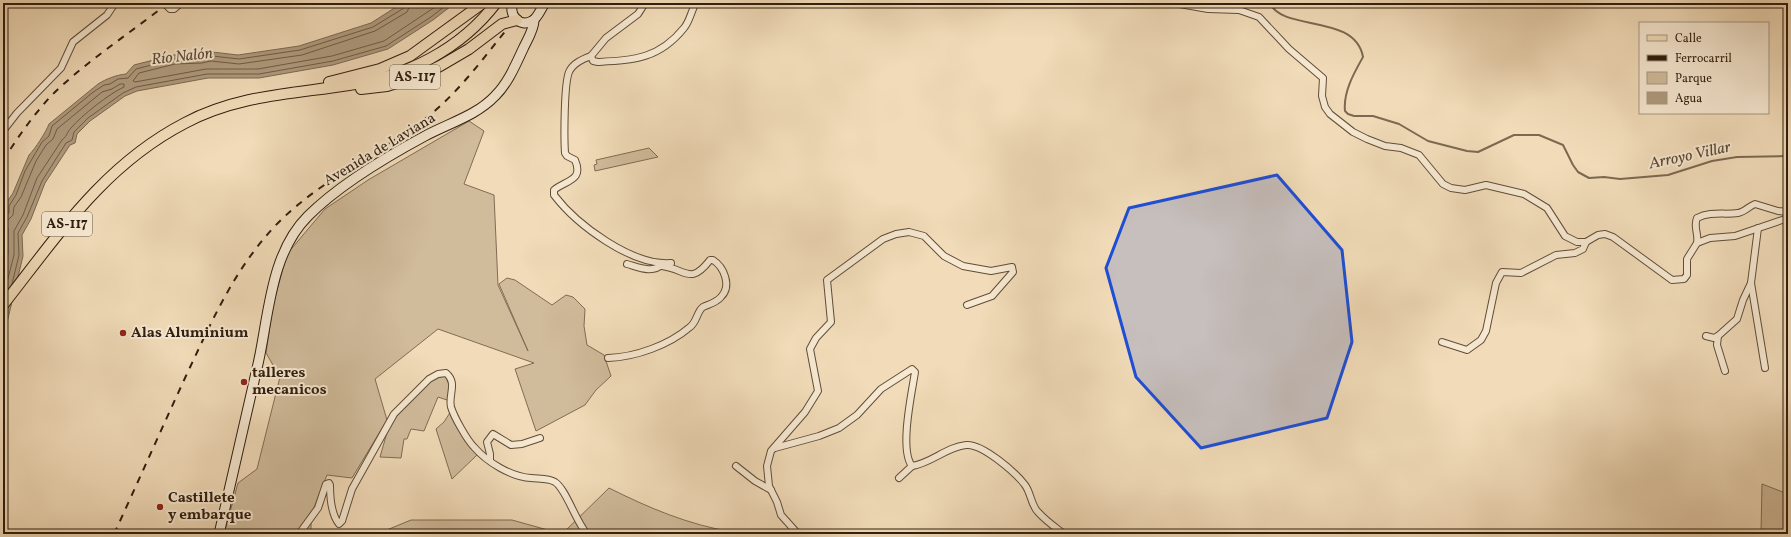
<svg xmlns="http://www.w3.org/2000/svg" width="1791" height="537" font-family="Vollkorn,serif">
	<rect width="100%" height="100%" fill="#f1dbb8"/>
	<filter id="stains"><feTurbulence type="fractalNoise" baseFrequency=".005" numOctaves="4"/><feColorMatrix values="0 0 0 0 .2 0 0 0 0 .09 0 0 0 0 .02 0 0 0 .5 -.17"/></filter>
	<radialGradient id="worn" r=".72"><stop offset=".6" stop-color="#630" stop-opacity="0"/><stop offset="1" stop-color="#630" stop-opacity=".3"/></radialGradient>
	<g fill="#d0bb9b" stroke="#806c54">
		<polygon points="469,121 484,131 464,184 494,195 498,285 528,351 499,284 507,278 515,280 552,305 566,295 573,297 585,309 584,326 587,345 604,355 611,376 596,390 585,405 536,431 515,369 534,363 438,329 375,379 387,420 352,478 327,475 311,515 311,534 224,534 238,483 257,469 280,377 266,353 273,305 287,254 325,209 368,180"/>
		<polygon points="649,148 658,157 595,171 594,165 597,164 596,160"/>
		<polygon points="446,376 450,382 450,401 438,397 424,431 411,429 407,439 404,439 401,458 380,457 388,429 396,417 432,379"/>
		<polygon points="451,411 477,455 452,479 436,429 444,422"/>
		<polygon points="1762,484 1788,494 1788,534 1761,534"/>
		<path d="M609,488C649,508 689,525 733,532V534H377L411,520H512L562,534Z"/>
	</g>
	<path fill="#af9b7e" stroke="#7c6951" d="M407,3H455L433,20L388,49L333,65L259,78H208L137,91L125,96L90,121L77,134L75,143L70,145L45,183L31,219L22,235L23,256L4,335L3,368V213L5,211V205L13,193L29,155C35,149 46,132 49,124L98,84C106,79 116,75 126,74L134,65L173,55L201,54L212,52L238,55L299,46L371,23L396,7Z"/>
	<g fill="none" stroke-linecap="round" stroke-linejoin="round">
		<g stroke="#705c46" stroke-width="1">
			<polyline points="411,3 407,12 375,31 302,55 239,64 211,61 202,63 175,64 139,73 133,81 135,82 206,69 258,69 332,56 384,41 441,3"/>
			<polyline points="3,216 9,213 9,206 16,195 25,171 42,142 49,136 52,126 92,93 104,85 110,84 118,79 128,78 136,69 174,59 202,58 212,56 239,59 300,50 373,27 404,8 406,3"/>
			<path d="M3,221L8,220L13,215L14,207L21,197L36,161L46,145L53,139L57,129L102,92L112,89L120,84H124V87C110,93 81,116 71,128C67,132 68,135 62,140L37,178L23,215L14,231V255L4,294"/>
			<polyline points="3,227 8,228 8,254 3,273"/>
			<polyline points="12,284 19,255 18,233 27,217 42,181 66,143 72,140 74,132 88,118 123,93 136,87 207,74 259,74 333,61 386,46 431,17 449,3"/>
		</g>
		<path stroke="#7c6951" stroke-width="2" d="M1270,3C1282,32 1355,13 1363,57C1354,73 1343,92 1345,111L1348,114L1354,116H1373L1399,124L1428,141L1467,151L1478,152L1514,135H1539L1563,145L1573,165L1578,172L1589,178L1604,177L1620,179L1668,175L1712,161L1737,157L1788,156"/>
		<g stroke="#604d38" stroke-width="8">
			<g id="street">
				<polyline points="164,3 170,9 174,9 181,3"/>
				<path d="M645,3L638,14L606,38L591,56L593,61L598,62C634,60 659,59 684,28C690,21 691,11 696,3"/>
				<polyline points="1174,3 1208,9 1239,10 1259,17 1289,49 1323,78 1322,96 1325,107 1330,114 1353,132 1367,139 1385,146 1401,148 1419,155 1443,184 1451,188 1465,190 1486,185 1524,194 1547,208 1565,236 1577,242 1586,242 1598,235 1605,234 1613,237 1672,280 1684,279 1687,275 1687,259 1697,243 1710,238 1735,236 1788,218"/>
				<path d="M591,56C583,59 573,63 569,72C564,84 564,138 565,153L567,156L575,160C584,181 566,180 554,190V195C577,225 632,266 671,263"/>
				<polyline points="3,131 17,113 61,68 73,42 107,15 115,3"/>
				<path d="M1697,243C1699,234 1693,227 1697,218C1711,211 1724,215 1738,213C1745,212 1749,206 1755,204L1778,211L1788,212"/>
				<path d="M627,264C638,267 653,274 662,264"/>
				<polyline points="1751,283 1765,368"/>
				<polyline points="1706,336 1714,338 1718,336 1737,319 1743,300 1751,283 1758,228"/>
				<polyline points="1718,336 1717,345 1725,371"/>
				<polyline points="1442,342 1467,350 1481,340 1486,331 1496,283 1502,272 1521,273 1556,255 1575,253 1583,249 1586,242"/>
				<path d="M608,358C636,357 669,345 690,327C697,322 697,311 703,307C709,304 716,303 721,297C732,286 724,267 713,260H710C690,286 686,269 662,266"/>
				<polyline points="1787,443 1788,443"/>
				<path d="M775,448L819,436L839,428L857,415L881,389L912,369L915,372C912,392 899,450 912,466"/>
				<polyline points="490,460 490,454 487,442 493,434 511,445 522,444 540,438"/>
				<polyline points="736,466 755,481 771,490"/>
				<path d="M912,466C932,463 946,447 966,445C982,443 1016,473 1025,485C1031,493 1031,505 1038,512C1046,521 1055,527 1064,534"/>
				<polyline points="899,478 912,466"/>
				<polyline points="257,534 263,534"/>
				<path d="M299,534L318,508L326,484L329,483L330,485C330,497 331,514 339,524L342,521L352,489L394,414L429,379L438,374L446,373C458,383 448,395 451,407C454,417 467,440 474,447C487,462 511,477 531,478C539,479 548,478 555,482C566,489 576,522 587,534"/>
				<polyline points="798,534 781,515 777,502 769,486 767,466 771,451 805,412 818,391 810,349 816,338 831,322 827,280 883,239 896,234 909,232 924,236 944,256 963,266 991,271 1012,267 1013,272 992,296 967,305"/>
			</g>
		</g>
		<g stroke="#301e0e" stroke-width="11">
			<g id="secondary">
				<path d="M513,3C508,15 520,28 532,21C538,18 541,8 545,3"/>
				<path d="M219,534C232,477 245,421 258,364C269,315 270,254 308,216C339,185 386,157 425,136C449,123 476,116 495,96C508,83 515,66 523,49C527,40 534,30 534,20"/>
			</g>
		</g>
		<g stroke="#301e0e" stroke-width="12">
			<g id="primary">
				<polyline points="329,82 380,69 410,56 483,3"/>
				<polyline points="361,89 387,86 419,76 440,66 469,49 502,24 517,20"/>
				<path d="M3,305C58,235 104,165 185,123C238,95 292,94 349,85C406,77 461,49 496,3"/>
			</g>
		</g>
		<use href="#street" stroke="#f6e8d1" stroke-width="6"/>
		<use href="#secondary" stroke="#f6e8d1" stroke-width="9"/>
		<use href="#primary" stroke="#f1dbb8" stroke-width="10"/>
		<g stroke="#301e0e" stroke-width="2" stroke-dasharray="7 7" stroke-linecap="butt">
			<path d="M3,161C17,138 32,117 50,97C85,62 129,34 168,3"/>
			<path d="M114,534C138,482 161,430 185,378C211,323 233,271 275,226C319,180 380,154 430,115C460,90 483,59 507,29"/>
		</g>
	</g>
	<path fill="#1d4ed8" fill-opacity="0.2" stroke="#1d4ed8" stroke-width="3" stroke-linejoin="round" d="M1277,175L1342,250L1352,342L1327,418L1201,448L1136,377L1106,268L1129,208Z"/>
	<g fill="#8f2418" stroke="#f6e8d1" stroke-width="1.5">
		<circle cx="123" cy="333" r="4"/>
		<circle cx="244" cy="382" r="4"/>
		<circle cx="160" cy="507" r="4"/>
	</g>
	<g text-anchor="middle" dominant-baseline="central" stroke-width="4" stroke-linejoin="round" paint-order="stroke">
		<g fill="#f6e8d1" stroke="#6b5b48" stroke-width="1">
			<rect x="390" y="65" width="50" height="24" rx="3"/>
			<rect x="42" y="212" width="50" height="24" rx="3"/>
		</g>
		<g font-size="14" font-weight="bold" fill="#301e0e">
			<text x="415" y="77">AS-117</text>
			<text x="67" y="224">AS-117</text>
		</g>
		<g font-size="15" fill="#301e0e" stroke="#f6e8d1">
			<text transform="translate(380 150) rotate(-31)">Avenida de Laviana</text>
		</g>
		<g font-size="15" font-weight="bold" fill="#301e0e" stroke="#f6e8d1" text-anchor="start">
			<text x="131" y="333">Alas Aluminium</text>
			<text x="252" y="373">talleres<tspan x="252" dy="17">mecanicos</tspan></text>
			<text x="168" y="498">Castillete<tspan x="168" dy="17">y embarque</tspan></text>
		</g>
		<g font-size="16" font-style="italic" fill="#5c4a35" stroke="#f6e8d1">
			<text transform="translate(182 57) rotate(-6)">Río Nalón</text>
			<text transform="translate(1690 156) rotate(-12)">Arroyo Villar</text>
		</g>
	</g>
	<rect width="1791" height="537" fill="none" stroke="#f1dbb8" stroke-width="16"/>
	<rect x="4" y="4" width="1783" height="529" fill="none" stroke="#301e0e" stroke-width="2"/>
	<rect x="8" y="8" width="1775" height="521" fill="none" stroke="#301e0e"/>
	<rect x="1639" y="22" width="130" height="92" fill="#f6e8d1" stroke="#a79783"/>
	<rect x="1647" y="35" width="20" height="6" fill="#f1dbb8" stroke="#a79783"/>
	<text x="1675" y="42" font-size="12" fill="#301e0e">Calle</text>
	<rect x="1647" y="55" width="20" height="6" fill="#301e0e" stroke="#a79783"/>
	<text x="1675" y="62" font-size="12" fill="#301e0e">Ferrocarril</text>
	<rect x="1647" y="72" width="20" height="12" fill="#d0bb9b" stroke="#a79783"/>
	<text x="1675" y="82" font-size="12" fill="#301e0e">Parque</text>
	<rect x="1647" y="92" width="20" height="12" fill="#af9b7e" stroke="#a79783"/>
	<text x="1675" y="102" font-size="12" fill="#301e0e">Agua</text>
	<rect width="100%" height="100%" filter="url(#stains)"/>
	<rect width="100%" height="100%" fill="url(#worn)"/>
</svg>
